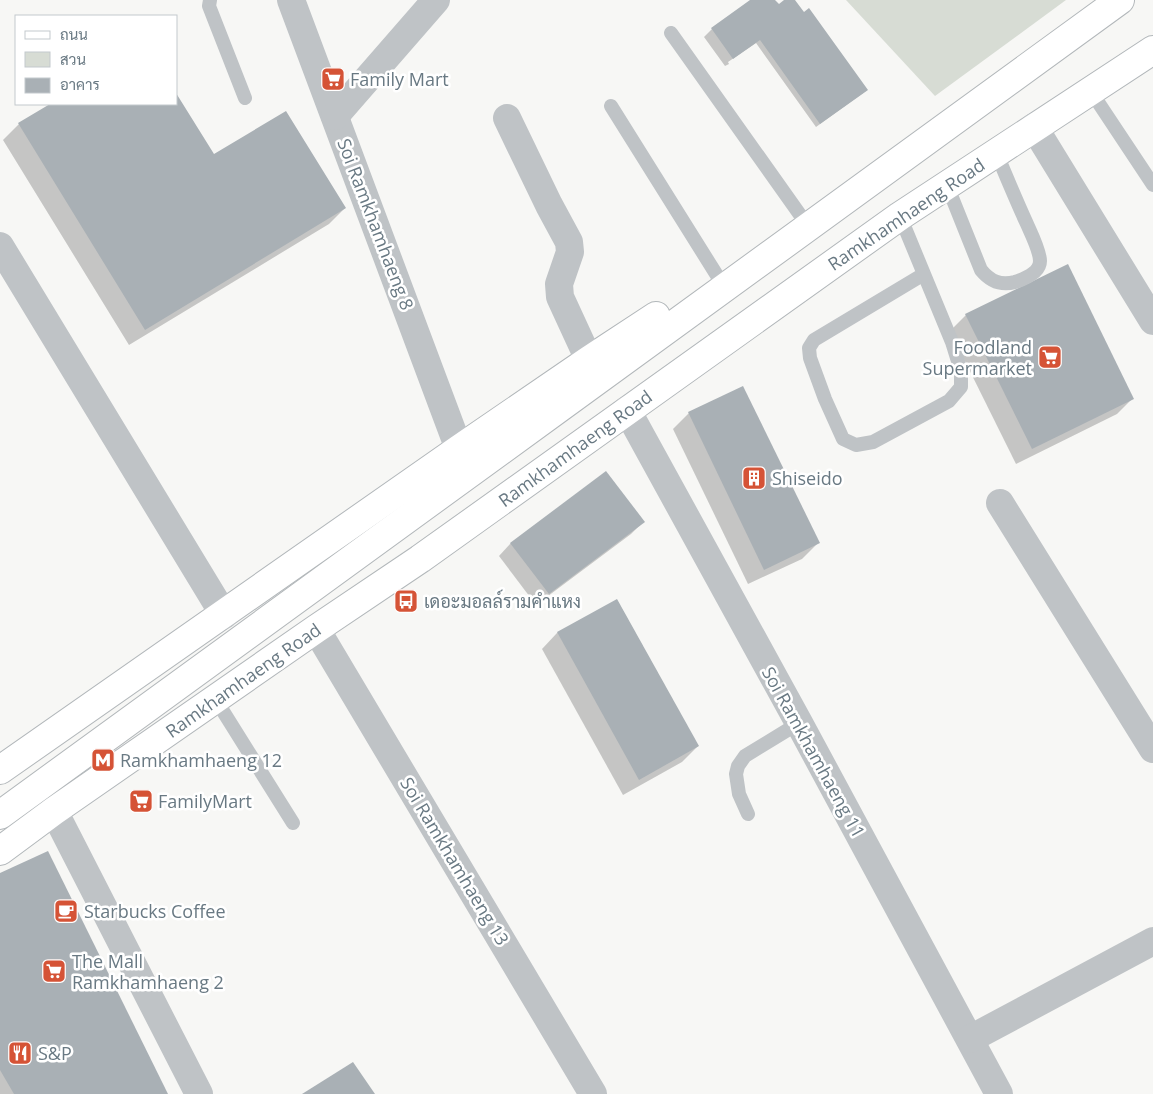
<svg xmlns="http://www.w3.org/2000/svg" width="1153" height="1094" font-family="'Open Sans',Sarabun,sans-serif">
	<rect width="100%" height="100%" fill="#f7f7f5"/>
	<polygon fill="#d7dcd4" points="846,0 1066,0 935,96"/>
	<g fill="#0003">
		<polygon points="752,0 774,0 778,6 787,0 793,0 867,90 816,127 756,43 728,62 729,64 725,66 704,37 712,29"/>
		<polygon points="53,104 176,104 214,156 345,208 329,224 129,345 3,140 19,124"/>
		<polygon points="966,315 1133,398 1117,414 1016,464 950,331"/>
		<polygon points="742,388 818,543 802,559 748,584 673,429 689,413"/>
		<polygon points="606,473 643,522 631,534 536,605 499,556 510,544"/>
		<polygon points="617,600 698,746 682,762 623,795 542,649 557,633"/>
		<polygon points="0,875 167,1094 0,1094"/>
	</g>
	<g fill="#a9b0b5">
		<polygon points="750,0 775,0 779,4 784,0 795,0 804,12 809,8 868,90 820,124 760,40 733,59 711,28"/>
		<polygon points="176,93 214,154 286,111 346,208 145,330 18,123 50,104 176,104"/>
		<polygon points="1068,264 1134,399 1032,449 965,314"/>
		<polygon points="743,386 820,543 764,570 688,412"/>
		<polygon points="606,471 645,522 549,594 510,543"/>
		<polygon points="617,599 699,746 639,780 557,632"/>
		<polygon points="48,851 168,1094 14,1094 0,1070 0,873"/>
		<polygon points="353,1062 375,1094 302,1094"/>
	</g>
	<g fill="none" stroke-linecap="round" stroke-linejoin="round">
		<g stroke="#b2b7ba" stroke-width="30">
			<g id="primary">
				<polyline points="0,770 459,449 589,360 656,316"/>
				<path d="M0,815C374,544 746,271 1120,0"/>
				<polyline points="0,851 54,811 316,629 420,559 900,216 1153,50"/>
			</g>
		</g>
		<g stroke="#bfc3c6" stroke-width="14">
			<polyline points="210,0 209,6 245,98"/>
			<polyline points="671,33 808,226"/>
			<polyline points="1090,90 1153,185"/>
			<polyline points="611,106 718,277"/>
			<path d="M947,185L981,270C990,281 1000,286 1015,282C1024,279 1040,273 1040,261C1040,251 1031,233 1027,224C1016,200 1006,176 996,152"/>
			<polyline points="900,216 952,342 961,371 961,387 949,401 873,442 856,445 843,439 825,399 810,358 809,348 814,340 924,274"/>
			<polyline points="216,700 293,823"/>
			<polyline points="748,814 739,794 736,774 738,766 745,756 799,723"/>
		</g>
		<g stroke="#bfc3c6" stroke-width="28">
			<polyline points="291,0 459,449"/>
			<polyline points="335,116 436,0"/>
			<polyline points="507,118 549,205 569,242 570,252 559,284 560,297 589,360"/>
			<polyline points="1034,127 1153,321"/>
			<polyline points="0,246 224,615"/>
			<polyline points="627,410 799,723 999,1094"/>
			<polyline points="1000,503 1153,749"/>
			<polyline points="316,629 593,1094"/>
			<polyline points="54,811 199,1094"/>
			<polyline points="970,1039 1153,941"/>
		</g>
		<use href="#primary" stroke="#fff" stroke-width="28"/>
	</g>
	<defs>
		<g id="supermarket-square" transform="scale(1.25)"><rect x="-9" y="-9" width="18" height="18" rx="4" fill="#d55336" stroke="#fff"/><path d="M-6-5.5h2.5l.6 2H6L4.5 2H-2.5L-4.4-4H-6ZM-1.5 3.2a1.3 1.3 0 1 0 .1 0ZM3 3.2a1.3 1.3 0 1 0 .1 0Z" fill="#fff"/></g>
		<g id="building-square" transform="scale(1.25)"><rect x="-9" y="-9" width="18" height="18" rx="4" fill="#d55336" stroke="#fff"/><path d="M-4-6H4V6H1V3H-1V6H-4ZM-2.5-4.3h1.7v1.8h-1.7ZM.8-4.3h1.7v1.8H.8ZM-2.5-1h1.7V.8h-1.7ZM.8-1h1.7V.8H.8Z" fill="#fff"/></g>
		<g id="bus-square" transform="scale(1.25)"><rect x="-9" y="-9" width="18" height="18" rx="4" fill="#d55336" stroke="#fff"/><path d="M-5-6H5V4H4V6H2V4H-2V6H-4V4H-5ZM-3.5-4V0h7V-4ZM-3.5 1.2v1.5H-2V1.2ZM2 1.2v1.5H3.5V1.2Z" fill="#fff"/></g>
		<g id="metro-square" transform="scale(1.25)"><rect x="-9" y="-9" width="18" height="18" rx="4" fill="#d55336" stroke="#fff"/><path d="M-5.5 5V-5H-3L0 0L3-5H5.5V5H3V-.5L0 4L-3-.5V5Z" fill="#fff"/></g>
		<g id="cafe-square" transform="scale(1.25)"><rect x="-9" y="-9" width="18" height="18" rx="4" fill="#d55336" stroke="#fff"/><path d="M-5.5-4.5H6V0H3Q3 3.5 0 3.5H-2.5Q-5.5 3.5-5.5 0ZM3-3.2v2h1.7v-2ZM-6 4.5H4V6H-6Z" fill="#fff"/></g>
		<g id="restaurant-square" transform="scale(1.25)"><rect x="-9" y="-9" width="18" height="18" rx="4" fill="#d55336" stroke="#fff"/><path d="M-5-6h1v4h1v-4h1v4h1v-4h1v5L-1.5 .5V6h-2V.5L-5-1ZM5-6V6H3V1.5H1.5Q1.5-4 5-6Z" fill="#fff"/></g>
	</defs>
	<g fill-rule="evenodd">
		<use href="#supermarket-square" x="333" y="79"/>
		<use href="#supermarket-square" x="1050" y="357"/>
		<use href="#building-square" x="754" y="478"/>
		<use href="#bus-square" x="406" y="601"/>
		<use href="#metro-square" x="103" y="760"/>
		<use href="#supermarket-square" x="141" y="801"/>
		<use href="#cafe-square" x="66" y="911"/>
		<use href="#supermarket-square" x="54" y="971"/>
		<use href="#restaurant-square" x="20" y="1053"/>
	</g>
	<g text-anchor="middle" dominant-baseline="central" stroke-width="5" stroke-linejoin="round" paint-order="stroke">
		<g font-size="18" fill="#697983" stroke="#fff" text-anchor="start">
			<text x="350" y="79">Family Mart</text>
			<text x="1032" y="347" text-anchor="end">Foodland<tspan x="1032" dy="21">Supermarket</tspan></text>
			<text x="772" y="478">Shiseido</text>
			<text x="424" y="601">เดอะมอลล์รามคำแหง</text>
			<text x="120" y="760">Ramkhamhaeng 12</text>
			<text x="158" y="801">FamilyMart</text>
			<text x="84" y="911">Starbucks Coffee</text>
			<text x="72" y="961">The Mall<tspan x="72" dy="21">Ramkhamhaeng 2</tspan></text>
			<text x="38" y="1053">S&amp;P</text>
		</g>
		<g font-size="18" fill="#697983" stroke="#fff">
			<text transform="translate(906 214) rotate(-34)">Ramkhamhaeng Road</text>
			<text transform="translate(376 224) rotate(69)">Soi Ramkhamhaeng 8</text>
			<text transform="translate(575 448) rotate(-36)">Ramkhamhaeng Road</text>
			<text transform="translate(243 680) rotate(-35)">Ramkhamhaeng Road</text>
			<text transform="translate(814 752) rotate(61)">Soi Ramkhamhaeng 11</text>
			<text transform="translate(455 861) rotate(59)">Soi Ramkhamhaeng 13</text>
		</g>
	</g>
	<rect x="15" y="15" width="162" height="90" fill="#ffffff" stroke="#c3c9cd"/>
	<rect x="25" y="31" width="25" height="8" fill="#ffffff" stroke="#c3c9cd"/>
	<text x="60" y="40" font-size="15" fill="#697983">ถนน</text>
	<rect x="25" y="52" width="25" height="15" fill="#d7dcd4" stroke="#c3c9cd"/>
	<text x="60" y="65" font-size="15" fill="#697983">สวน</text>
	<rect x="25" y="78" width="25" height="15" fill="#a9b0b5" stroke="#c3c9cd"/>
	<text x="60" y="90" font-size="15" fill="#697983">อาคาร</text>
</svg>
